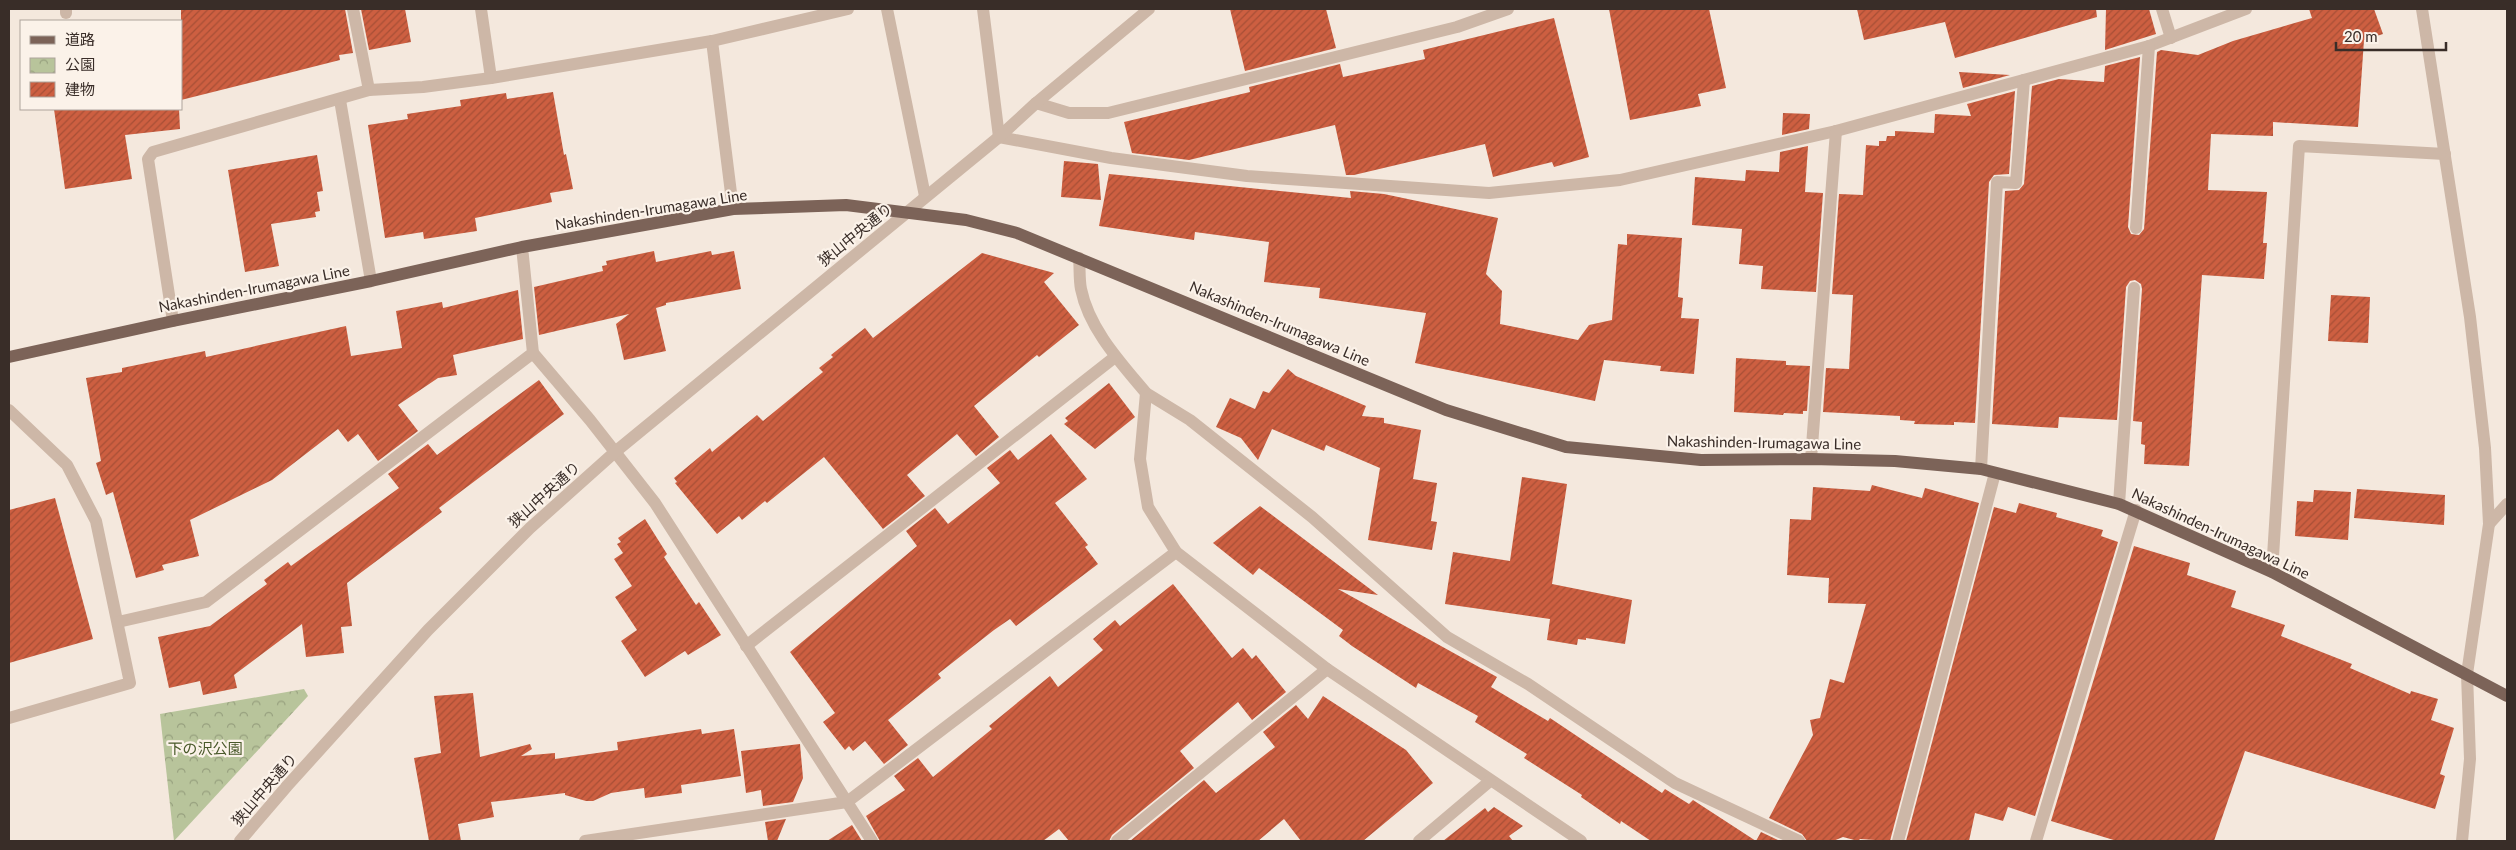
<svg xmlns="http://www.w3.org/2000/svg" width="2516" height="850" font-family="Lato,'Noto Sans JP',sans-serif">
	<defs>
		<pattern id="park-crowns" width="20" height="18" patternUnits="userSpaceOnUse" patternTransform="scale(1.25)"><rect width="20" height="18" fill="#b8c49b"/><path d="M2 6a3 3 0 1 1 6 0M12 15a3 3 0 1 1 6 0" fill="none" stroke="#97a07e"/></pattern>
		<pattern id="building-hatch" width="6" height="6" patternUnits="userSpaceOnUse" patternTransform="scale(1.25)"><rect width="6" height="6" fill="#cd5f41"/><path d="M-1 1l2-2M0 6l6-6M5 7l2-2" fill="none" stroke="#a74f36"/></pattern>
	</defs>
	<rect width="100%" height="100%" fill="#f4e8dd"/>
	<polygon fill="url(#park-crowns)" points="304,689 308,696 174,841 160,714"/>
	<g fill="url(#building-hatch)">
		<polygon points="181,9 345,9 353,53 339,55 340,60 181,100"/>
		<polygon points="361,9 405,9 411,42 369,50"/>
		<polygon points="1230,9 1326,9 1336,48 1245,71"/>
		<polygon points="1609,9 1709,9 1726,88 1698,94 1701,106 1630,120"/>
		<polygon points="1857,9 2096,9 2097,17 1955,58 1945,22 1864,40"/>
		<polygon points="2106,9 2149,9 2156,34 2105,50"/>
		<polygon points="2309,9 2374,9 2383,34 2364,40 2358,127 2273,122 2273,136 2211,134 2208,190 2267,192 2263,243 2267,243 2264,279 2202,275 2189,466 2144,464 2145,445 2141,444 2142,422 2133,421 2142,289 2141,284 2135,280 2130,281 2126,287 2117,420 2059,417 2058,428 1992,424 2005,191 2019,190 2024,184 2032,86 2059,79 2104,82 2105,66 2140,57 2128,227 2131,234 2139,235 2144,229 2157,52 2161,50 2198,55 2233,41 2312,18"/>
		<polygon points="1554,18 1589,157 1554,167 1552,162 1493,177 1485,144 1354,175 1346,175 1335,125 1189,160 1132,153 1124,122 1250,92 1249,87 1340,64 1343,77 1425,59 1423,50"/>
		<polygon points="1959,72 2010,75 1963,88"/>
		<polygon points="2015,91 2009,174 1994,175 1989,182 1975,423 1954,422 1954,425 1914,424 1915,421 1900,420 1900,416 1823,412 1826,368 1849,369 1853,295 1832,294 1839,194 1863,195 1866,145 1879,146 1879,141 1886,141 1887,136 1895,136 1895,131 1934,133 1935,114 1971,116 1967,104"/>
		<polygon points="553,92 564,155 566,154 573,189 550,193 552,202 475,218 477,231 424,239 423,232 385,238 368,125 408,119 407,114 461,106 460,100 506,93 507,99"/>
		<polygon points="54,109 179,109 180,129 125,135 132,179 65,189"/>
		<polygon points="1783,113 1810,114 1809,129 1782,135"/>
		<polygon points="1808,146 1805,192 1823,193 1816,292 1761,289 1763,266 1739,264 1742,229 1692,225 1695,177 1745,181 1746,170 1779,172 1780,152"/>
		<polygon points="317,155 323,191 317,192 320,211 315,212 316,217 271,224 279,266 245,272 228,170"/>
		<polygon points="1064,161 1098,164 1101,200 1061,197"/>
		<polygon points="1109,174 1351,198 1350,191 1384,194 1498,218 1486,274 1502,291 1500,324 1578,340 1589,325 1612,320 1618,244 1627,245 1627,234 1682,238 1678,297 1683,298 1681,318 1699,319 1694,374 1660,371 1661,366 1604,360 1595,401 1415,363 1426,313 1319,298 1320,288 1264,282 1269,242 1195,232 1194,240 1099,226"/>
		<polygon points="654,251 656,262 711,251 712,255 734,251 741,289 666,303 666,305 656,308 666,351 624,360 616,324 629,314 539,335 534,287 603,271 602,266 607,265 606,261"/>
		<polygon points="982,253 1054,273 1044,282 1079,325 1039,357 1037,355 974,406 999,437 976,456 957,434 907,475 925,496 883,529 824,457 767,503 765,501 742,520 739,516 717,534 675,483 677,482 674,478 710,448 712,452 757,415 763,421 823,372 819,368 833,357 831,355 865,328 873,338"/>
		<polygon points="518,290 523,339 453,355 457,375 438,378 398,405 418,431 378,461 358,434 348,442 338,429 272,480 190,520 199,556 162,565 164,570 136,578 113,492 106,495 96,463 101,461 86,378 122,372 122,368 205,351 206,357 346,326 351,356 402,348 396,311 442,302 443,308"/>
		<polygon points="2331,295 2370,297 2368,343 2328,341"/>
		<polygon points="1736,358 1786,361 1786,365 1810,366 1807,411 1803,411 1803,414 1784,413 1783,415 1734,412"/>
		<polygon points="1288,369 1296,376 1366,406 1362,416 1384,418 1384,423 1421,430 1413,479 1437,483 1431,521 1437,522 1432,550 1368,540 1380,468 1326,445 1324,451 1272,429 1258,460 1241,438 1216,427 1230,398 1255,409 1263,391 1269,393"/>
		<polygon points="539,380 564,414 439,508 442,512 347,583 352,626 341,627 344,653 306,657 302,624 234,675 237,688 203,695 200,681 169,688 158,637 210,626 267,584 264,580 288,562 291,566 399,488 388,474 428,444 437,455"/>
		<polygon points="1109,383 1135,417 1095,449 1064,424 1068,421 1065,418"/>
		<polygon points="1051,434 1087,479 1055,503 1088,545 1085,547 1098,564 1016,626 1010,619 994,630 938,674 941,678 888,720 908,745 884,764 865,741 853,751 849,746 845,750 823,722 835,713 790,652 917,546 906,531 935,508 948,524 1000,483 987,468 1010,450 1018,460"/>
		<polygon points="1522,477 1567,484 1552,584 1632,600 1625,644 1586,638 1586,640 1578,639 1577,645 1547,640 1550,619 1445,604 1453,552 1510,561"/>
		<polygon points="1872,485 1922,498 1925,488 1979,503 1890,841 1860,839 1858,841 1843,837 1833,841 1807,841 1802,834 1769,818 1813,735 1810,720 1820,718 1830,679 1844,683 1866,604 1828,603 1829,578 1787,575 1790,519 1811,520 1813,487 1870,491"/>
		<polygon points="2357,489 2445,495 2444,525 2354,518"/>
		<polygon points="2314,490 2351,492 2348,540 2295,536 2297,501 2313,502"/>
		<polygon points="55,498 93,639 9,663 9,510"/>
		<polygon points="2019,503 2057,513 2056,517 2103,530 2101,536 2118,542 2035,816 2008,807 2003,821 1975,813 1969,841 1906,841 1994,507 2016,513"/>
		<polygon points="1260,506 1378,595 1338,589 1497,677 1491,687 1548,721 1550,718 1662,793 1665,789 1689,804 1693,800 1756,841 1761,832 1780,841 1651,841 1621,821 1620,824 1581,797 1582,795 1524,758 1527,754 1475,722 1478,716 1418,683 1416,688 1352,646 1339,636 1343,630 1259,568 1253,575 1213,543"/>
		<polygon points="645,519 667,554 664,557 696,605 699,602 721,635 688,655 685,651 645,677 621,641 637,630 615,597 632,586 614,559 623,553 617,544 621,542 618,538"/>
		<polygon points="2134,546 2190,563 2187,575 2236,591 2231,607 2285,625 2281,636 2352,664 2350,668 2410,694 2411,691 2438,699 2431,720 2454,728 2440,774 2445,776 2435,809 2245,751 2214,841 2117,841 2051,821"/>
		<polygon points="1173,584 1232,658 1243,648 1252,659 1256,655 1286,692 1252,720 1238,702 1180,751 1194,768 1112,835 1109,841 1069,841 1059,829 1043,841 880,841 866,816 905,790 894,776 918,758 933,777 992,729 989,726 1050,676 1058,687 1103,650 1093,639 1115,620 1120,626"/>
		<polygon points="473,693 480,757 530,744 532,749 521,756 555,753 555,759 618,750 617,742 701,729 702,734 734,729 741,776 681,785 682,793 645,798 644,788 611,793 593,801 586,801 565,795 565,793 491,802 494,817 458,824 461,841 429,841 414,758 441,753 434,696"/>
		<polygon points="1323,696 1406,750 1433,783 1363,841 1301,841 1284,819 1258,841 1130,841 1204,780 1216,793 1275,747 1263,732 1296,705 1308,719"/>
		<polygon points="800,744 803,778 793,802 763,806 761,790 746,793 741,751"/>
		<polygon points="1494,807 1523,826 1509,836 1513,841 1443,841 1485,808 1488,812"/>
		<polygon points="786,819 777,841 768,841 765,822"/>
		<polygon points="852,825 862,841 827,841"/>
	</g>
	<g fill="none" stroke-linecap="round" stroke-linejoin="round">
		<g stroke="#cdb7a7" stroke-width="12">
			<polyline points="66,9 66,13"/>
			<polyline points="353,9 369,90"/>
			<polyline points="481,9 491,78"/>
			<polyline points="887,9 925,196"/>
			<polyline points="983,9 999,137 1111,158 1247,176 1489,193 1620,180 1836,131 2149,46 2246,9"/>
			<polyline points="2162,9 2171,38"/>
			<polyline points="2422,9 2470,317 2485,448 2489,524 2467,674 2470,759 2462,841"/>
			<polyline points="712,41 733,209"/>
			<polyline points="340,100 371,281"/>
			<polyline points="1036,103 1069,113 1108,113 1457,27 1508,9"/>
			<polyline points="2136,228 2149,46"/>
			<path d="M1079,258C1080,268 1079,279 1081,289C1089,329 1121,363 1146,393L1140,459L1148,507L1176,552L1327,669L1581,841"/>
			<polyline points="173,321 148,159 153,152 369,90 423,87 491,78 712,41 848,9"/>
			<polyline points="533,353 590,420 655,503 872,841"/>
			<polyline points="1146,393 1190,420 1312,517 1447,637 1528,684 1675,783 1799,841"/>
			<polyline points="9,410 67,465 96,521 130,683 9,718"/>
			<polyline points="1811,459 1836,131"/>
			<polyline points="1981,469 1997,182 2016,183 2024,80"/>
			<polyline points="2119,504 2134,288"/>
			<polyline points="2489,524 2507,504"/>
			<polyline points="2272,572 2299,146 2445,154"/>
			<polyline points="118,622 206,602 533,353 522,247"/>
			<polyline points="746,646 1115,357"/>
			<polyline points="240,841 287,786 428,630 530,528 615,452 999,137 1036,103 1149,9"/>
			<polyline points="585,841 847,802 1176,552"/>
			<polyline points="1117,841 1327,669"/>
			<polyline points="1419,841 1490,781"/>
			<polyline points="1898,841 1995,473"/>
			<polyline points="2036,841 2136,510"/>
		</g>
		<polyline stroke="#7c6358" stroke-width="12" points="9,357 173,321 371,281 522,247 733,209 846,205 966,220 1017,233 1446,410 1566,447 1701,460 1811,459 1895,461 1981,469 2119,504 2272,572 2507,696"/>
	</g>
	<g text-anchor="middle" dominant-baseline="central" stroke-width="4.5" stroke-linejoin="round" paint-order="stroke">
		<g font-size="15" fill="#392d28" stroke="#fbf2e9">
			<text transform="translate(651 209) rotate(-9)">Nakashinden-Irumagawa Line</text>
			<text transform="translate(855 234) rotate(-39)">狭山中央通り</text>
			<text transform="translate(254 288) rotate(-11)">Nakashinden-Irumagawa Line</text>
			<text transform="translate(1280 323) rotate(23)">Nakashinden-Irumagawa Line</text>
			<text transform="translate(1764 442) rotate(1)">Nakashinden-Irumagawa Line</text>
			<text transform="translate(544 494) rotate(-42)">狭山中央通り</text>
			<text transform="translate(2221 533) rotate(25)">Nakashinden-Irumagawa Line</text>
			<text transform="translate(264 789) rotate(-49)">狭山中央通り</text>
		</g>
		<g font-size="15" fill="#49592a" stroke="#fbf2e9">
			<text x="205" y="748">下の沢公園</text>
		</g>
	</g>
	<rect width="2516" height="850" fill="none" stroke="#392d28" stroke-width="20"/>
	<rect x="20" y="20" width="162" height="90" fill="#fbf2e9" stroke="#ada39c"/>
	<rect x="30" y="36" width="25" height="8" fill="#7c6358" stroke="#ada39c"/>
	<text x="65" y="45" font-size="15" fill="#392d28">道路</text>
	<rect x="30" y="58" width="25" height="15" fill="url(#park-crowns)" stroke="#ada39c"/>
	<text x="65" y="70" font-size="15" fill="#392d28">公園</text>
	<rect x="30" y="82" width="25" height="15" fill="url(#building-hatch)" stroke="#ada39c"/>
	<text x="65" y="95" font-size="15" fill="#392d28">建物</text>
	<path d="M2336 42v8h110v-8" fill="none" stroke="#392d28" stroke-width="2.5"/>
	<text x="2344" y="42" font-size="15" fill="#392d28" stroke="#fbf2e9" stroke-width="4" paint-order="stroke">20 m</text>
</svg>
